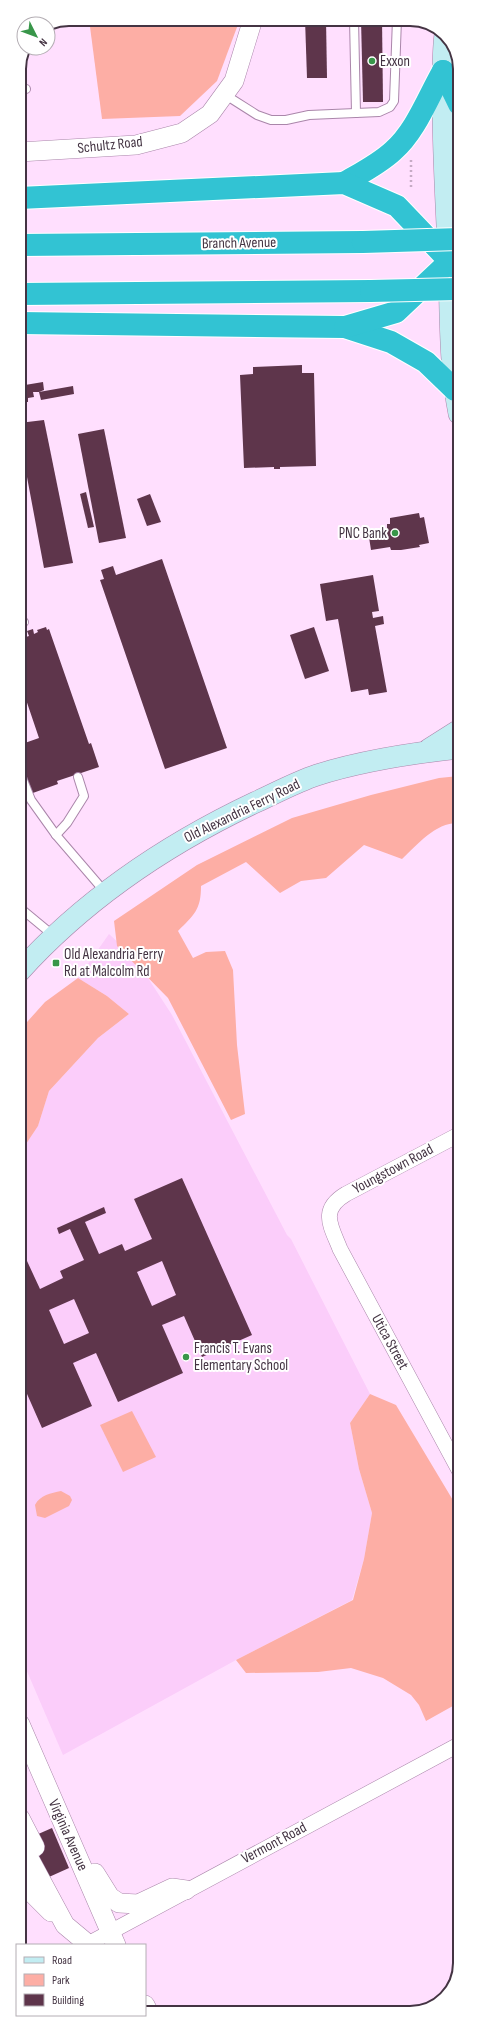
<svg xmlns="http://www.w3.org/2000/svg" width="479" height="2032" font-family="'Sofia Sans Condensed',sans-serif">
	<rect width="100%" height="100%" fill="#ffdffe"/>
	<polygon fill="#fbcdfa" points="109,934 135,958 172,1015 287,1235 291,1239 370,1394 350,1423 359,1469 372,1513 364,1559 352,1600 236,1660 63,1755 20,1655 20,1153 38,1126 49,1091 98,1038 129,1014 107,996 78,978"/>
	<g fill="#fdaea5">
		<polygon points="89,19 240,19 217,81 180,116 102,119"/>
		<path d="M459,776V823C436,822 418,844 402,859L364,845L326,878L301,881L280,893L246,862L201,886C201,910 194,915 178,931L193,958L206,952L225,951L233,970L237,1045L245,1114L231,1120L168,998L117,946L114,921L197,865L292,818L371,795L439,778Z"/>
		<polygon points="78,978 107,996 129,1014 98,1038 49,1091 38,1126 20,1153 19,1031 45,1002"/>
		<polygon points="370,1394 396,1405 460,1512 460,1702 426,1721 419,1705 411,1695 383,1678 351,1668 318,1672 246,1673 236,1660 353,1600 364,1559 372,1513 359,1469 350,1423"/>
		<polygon points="132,1411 156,1457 123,1472 100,1425"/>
		<path d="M61,1491L70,1496L72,1500L69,1506L45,1518L37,1516L35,1505C40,1495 51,1493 61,1491Z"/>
	</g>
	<g fill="#5e354b" fill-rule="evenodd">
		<polygon points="305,19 326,19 327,78 307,78"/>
		<polygon points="361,19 382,19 383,102 363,102"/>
		<polygon points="302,365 302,373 314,373 316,466 280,467 280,469 274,469 274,467 244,468 240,375 253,374 253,367"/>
		<polygon points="43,382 44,390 39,392 73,386 74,394 41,400 39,392 33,392 34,397 28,398 28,402 23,402 19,386"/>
		<polygon points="44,420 73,563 44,568 19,434 19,423"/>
		<polygon points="104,429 126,538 99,543 78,434"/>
		<polygon points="86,492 94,527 88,528 80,494"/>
		<polygon points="150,494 161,522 147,526 137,499"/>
		<polygon points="419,513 420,518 424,517 429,543 419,545 420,547 401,550 391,550 390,547 371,550 368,531 387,528 387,524 390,524 390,518"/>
		<polygon points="162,559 227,748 165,769 100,580 104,579 101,570 113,566 116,575"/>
		<polygon points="373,575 379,611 372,612 373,618 383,616 384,624 375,626 387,692 369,695 368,689 351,692 338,619 326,621 320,584"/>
		<polygon points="46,627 47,630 49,629 89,744 91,743 99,767 57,781 58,784 30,794 19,764 19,745 39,738 19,679 19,639 29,636 27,631 33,629 34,634 38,632 37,630"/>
		<polygon points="314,627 329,671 305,679 290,635"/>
		<path d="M182,1178L252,1335L202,1357L184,1316L162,1325L183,1373L118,1402L96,1353L73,1363L92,1406L42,1428L20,1378V1249L21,1248L40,1289L63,1278L60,1271L84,1260L70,1229L59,1234L57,1228L104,1207L106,1213L85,1222L99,1254L122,1244L125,1251L152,1239L134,1199ZM162,1261L176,1295L152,1306L137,1272ZM74,1299L89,1333L64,1344L49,1310Z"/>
		<polygon points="52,1828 69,1868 20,1890 20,1842"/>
	</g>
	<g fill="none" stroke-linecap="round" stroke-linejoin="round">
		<g stroke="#aa86aa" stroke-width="10">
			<g id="service">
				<polyline points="354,19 356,113"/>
				<polyline points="19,90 26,89"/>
				<polyline points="224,94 257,115 271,120 286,120 309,115 379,112 390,107 394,101 397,19"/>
				<polyline points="19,624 24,622"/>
				<polyline points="19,770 31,800 56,835 105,892"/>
				<polyline points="56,835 67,823 84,796 78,777"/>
				<polyline points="19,907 54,936"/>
			</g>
		</g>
		<g stroke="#aa86aa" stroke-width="16">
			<g id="minor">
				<path d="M460,1134L346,1194C319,1210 331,1226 340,1249L460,1472"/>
				<polyline points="88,1944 460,1744"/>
			</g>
		</g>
		<g stroke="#aa86aa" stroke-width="20">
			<g id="tertiary">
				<polyline points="19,152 136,145 182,133 210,114 234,81 253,19"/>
				<polyline points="20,1724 116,1945"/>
				<polyline points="20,1818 35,1847"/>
				<polyline points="20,1837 30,1860 65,1925 89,1945"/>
				<polyline points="20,1866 32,1893 51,1912"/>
				<polyline points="95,1873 110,1897 119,1903 138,1904 172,1888 186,1890"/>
				<polyline points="145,2005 149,2013"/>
			</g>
		</g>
		<g stroke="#aa86aa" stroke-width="22">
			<g id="secondary">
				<path d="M445,34C442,58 443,82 443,107C443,153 446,200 448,247C451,303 448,358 459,414"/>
				<polyline points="429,749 459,730"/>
				<path d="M19,972C85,899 167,844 256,802C276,793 296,782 317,775C361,761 413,753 459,748"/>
			</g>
		</g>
		<g stroke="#fff" stroke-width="24">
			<g id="motorway">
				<polyline points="443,71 459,104"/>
				<path d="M344,183C361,173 379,164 393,151C416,131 428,97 443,71"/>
				<polyline points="19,198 344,183 397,206 459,271"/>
				<polyline points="19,245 363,242"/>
				<polyline points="19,294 371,291"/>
				<polyline points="19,323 345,327 391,342 426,362 455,390"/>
				<polyline points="345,327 396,312 449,262 458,250"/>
			</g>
		</g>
		<polyline stroke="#c6abc5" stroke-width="2.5" stroke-dasharray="2 3" stroke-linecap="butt" points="411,160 411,188"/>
		<use href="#service" stroke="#fff" stroke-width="8"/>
		<use href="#minor" stroke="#fff" stroke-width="15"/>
		<use href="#tertiary" stroke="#fff" stroke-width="19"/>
		<use href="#secondary" stroke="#c2edf2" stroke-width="21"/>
		<use href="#motorway" stroke="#32c3d3" stroke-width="22"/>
		<g stroke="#fff" stroke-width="24" stroke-linecap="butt">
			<g id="motorway-bridge">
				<polyline points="363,242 459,239"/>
				<polyline points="371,291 459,289"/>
			</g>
		</g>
		<use href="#motorway-bridge" stroke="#32c3d3" stroke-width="22"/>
	</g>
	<g fill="#389649" stroke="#fff" stroke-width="1.5">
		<circle cx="372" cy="61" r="4"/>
		<circle cx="395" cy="533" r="4"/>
		<rect x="52" y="959" width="8" height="8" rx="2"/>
		<circle cx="186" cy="1357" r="4"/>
	</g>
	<g text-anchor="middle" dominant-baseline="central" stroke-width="4" stroke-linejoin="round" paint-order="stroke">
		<g font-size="15" fill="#443443" stroke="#fff" text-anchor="start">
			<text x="380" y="61">Exxon</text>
			<text x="387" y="533" text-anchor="end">PNC Bank</text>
			<text x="64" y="954">Old Alexandria Ferry<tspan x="64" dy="17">Rd at Malcolm Rd</tspan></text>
			<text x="194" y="1348">Francis T. Evans<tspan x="194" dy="17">Elementary School</tspan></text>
		</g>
		<g font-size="15" fill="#443443" stroke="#fff">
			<text transform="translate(110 145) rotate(-6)">Schultz Road</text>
			<text transform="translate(239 243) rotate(-1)">Branch Avenue</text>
			<text transform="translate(242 811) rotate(-26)">Old Alexandria Ferry Road</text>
			<text transform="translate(393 1169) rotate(-28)">Youngstown Road</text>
			<text transform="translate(390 1342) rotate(61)">Utica Street</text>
			<text transform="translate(68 1835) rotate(66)">Virginia Avenue</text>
			<text transform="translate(274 1843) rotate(-28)">Vermont Road</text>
		</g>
	</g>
	<path d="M0 0H479V2032H0ZM69 26H410A43 43 0 0 1 453 69V1963A43 43 0 0 1 410 2006H69A43 43 0 0 1 26 1963V69A43 43 0 0 1 69 26Z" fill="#fff" fill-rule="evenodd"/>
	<path fill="none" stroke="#443443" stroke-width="2" d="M69 26H410A43 43 0 0 1 453 69V1963A43 43 0 0 1 410 2006H69A43 43 0 0 1 26 1963V69A43 43 0 0 1 69 26Z"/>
	<rect x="16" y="1944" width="130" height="72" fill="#ffffff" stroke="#b4aeb4"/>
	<rect x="24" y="1957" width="20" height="6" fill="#c2edf2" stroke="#b4aeb4"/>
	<text x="52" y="1964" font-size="12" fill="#443443">Road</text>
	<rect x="24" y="1974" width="20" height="12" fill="#fdaea5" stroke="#b4aeb4"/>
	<text x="52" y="1984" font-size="12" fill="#443443">Park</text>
	<rect x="24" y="1994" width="20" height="12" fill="#5e354b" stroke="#b4aeb4"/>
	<text x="52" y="2004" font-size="12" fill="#443443">Building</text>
	<g transform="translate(36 36) rotate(132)"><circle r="19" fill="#ffffff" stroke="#b4aeb4"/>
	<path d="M0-3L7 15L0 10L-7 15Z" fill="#389649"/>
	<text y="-6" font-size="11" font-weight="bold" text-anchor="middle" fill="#443443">N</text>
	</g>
</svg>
